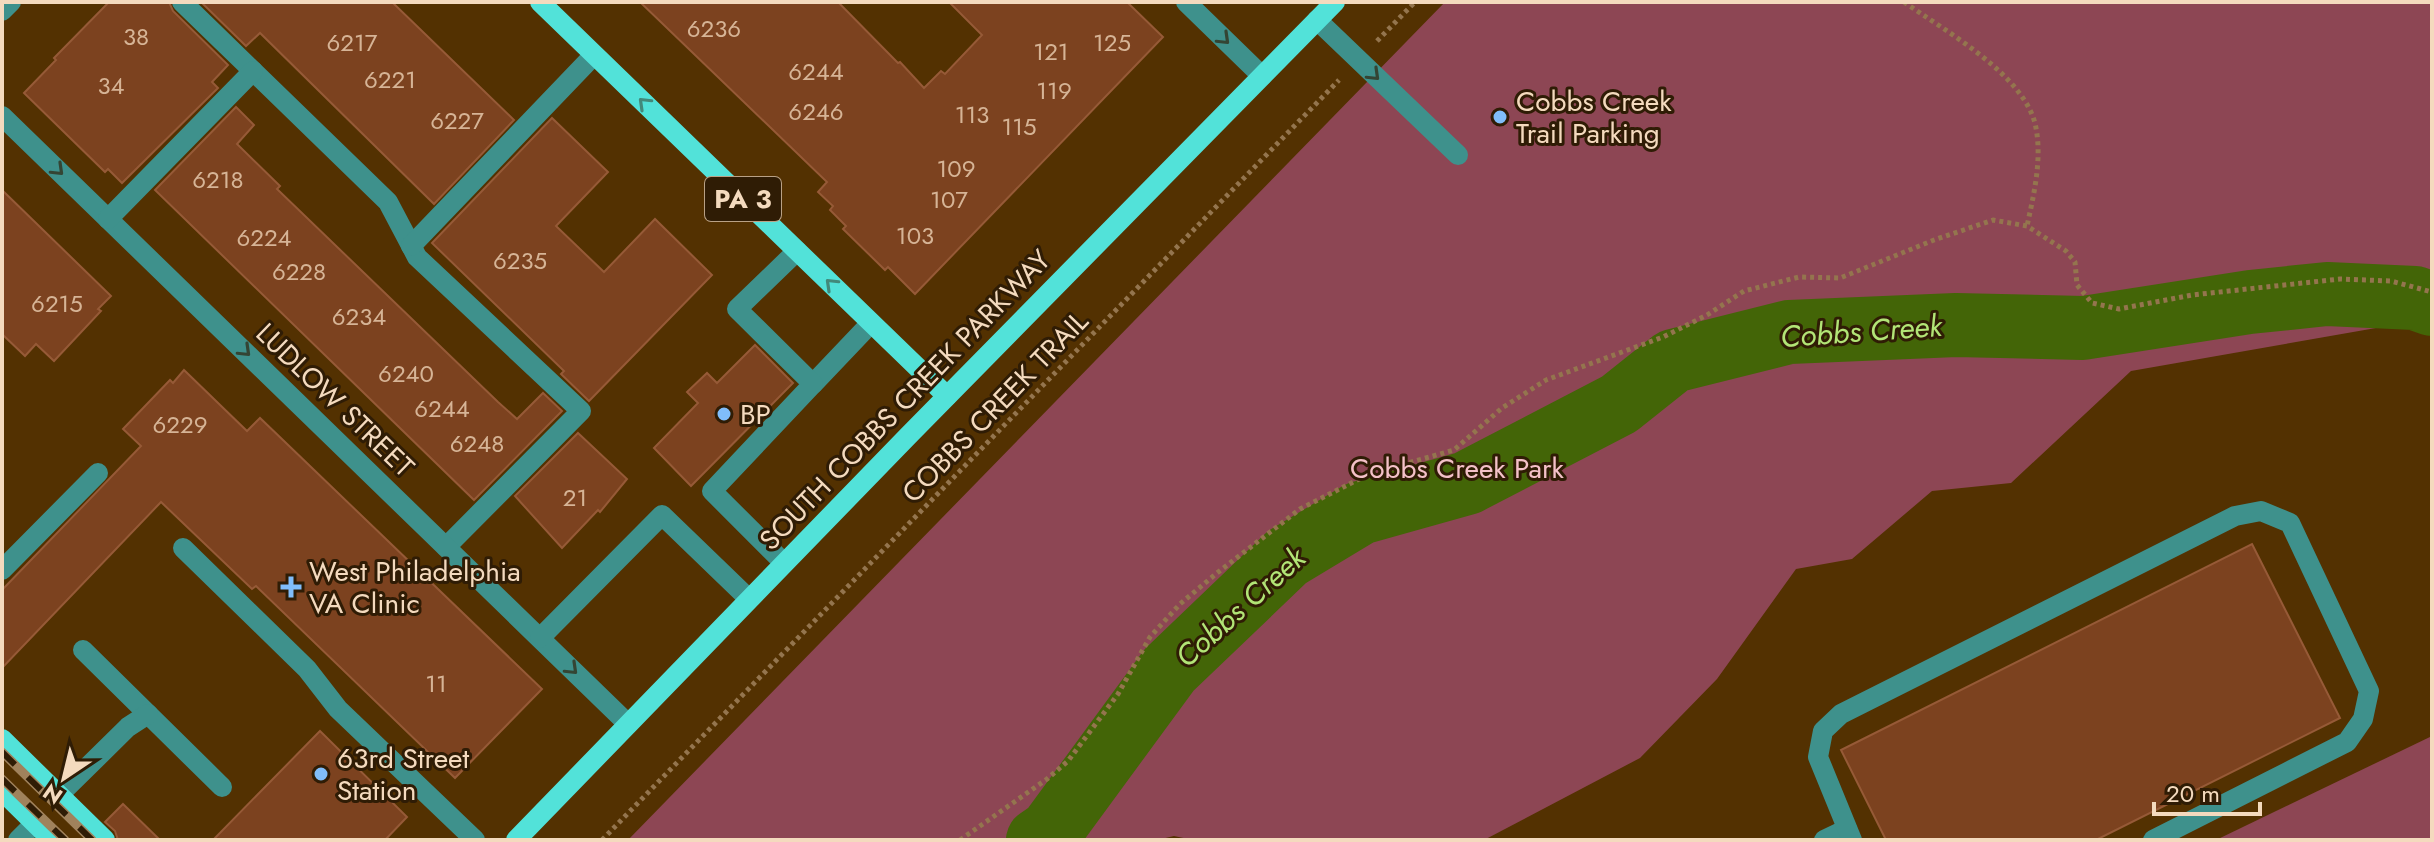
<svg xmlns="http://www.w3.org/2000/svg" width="2434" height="842" font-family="Jost,sans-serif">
	<rect width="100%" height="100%" fill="#533101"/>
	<g fill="#8d4654">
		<polygon points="1445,2 2432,2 2432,323 2416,321 2131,371 2011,483 1932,491 1852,559 1796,569 1717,679 1640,758 1484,840 1193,840 1174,836 1157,840 628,840"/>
		<polygon points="2432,736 2432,840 2216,840"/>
	</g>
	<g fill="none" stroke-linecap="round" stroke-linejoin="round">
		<polyline stroke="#436507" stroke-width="64" points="1038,840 1051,831 1169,670 1287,557 1360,513 1467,483 1619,404 1673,361 1789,332 1956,325 2083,328 2250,302 2327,294 2415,298 2432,304"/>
	</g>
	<g fill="#7c421f" stroke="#965a37" stroke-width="2">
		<polygon points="109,2 169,2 173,11 228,65 212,82 218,88 122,183 108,169 105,172 24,93 56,60 54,58"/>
		<polygon points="201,2 392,2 514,120 434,204 260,33 246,46"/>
		<polygon points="640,2 838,2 898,63 900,62 924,88 941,71 945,74 982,35 949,2 1127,2 1163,37 915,294 888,267 885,270 843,229 846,226 830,210 833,206 818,192 827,182"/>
		<polygon points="236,107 254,125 237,144 280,186 277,189 498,402 517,419 543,393 562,411 474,500 155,190"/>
		<polygon points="552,118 608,172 556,226 604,272 655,219 712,275 589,401 561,374 564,371 432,243"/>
		<polygon points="2,190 111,296 98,309 101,311 54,361 36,344 25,356 2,334"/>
		<polygon points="755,345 793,383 691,486 654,448 698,403 687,392 707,373 717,383"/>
		<polygon points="184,370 247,431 260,418 542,689 455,778 256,586 252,589 161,502 2,668 2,590 141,446 123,429 170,380 173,383"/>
		<polygon points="578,433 627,479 600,512 598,510 562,548 515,496"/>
		<polygon points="2252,544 2340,718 2096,840 1886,840 1841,750"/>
		<polygon points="320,731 407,817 385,840 213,840"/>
		<polygon points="123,804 160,840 118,840 115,831 105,822"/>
	</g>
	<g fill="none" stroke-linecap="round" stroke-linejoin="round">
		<g stroke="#94754e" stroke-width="5" stroke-dasharray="4 4" stroke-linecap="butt">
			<path d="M1904,2C1945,31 2027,76 2036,128C2042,160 2034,194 2027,226"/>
			<polyline points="1377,41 1415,2"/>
			<polyline points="602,840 1339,80"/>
			<polyline points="960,840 1047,779 1068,761 1118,694 1150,637 1180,604 1217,573 1300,509 1369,474 1454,450 1502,408 1546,380 1663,337 1707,315 1744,291 1799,277 1840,278 1934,240 1993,220 2027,226 2066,251 2075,262 2077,285 2092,303 2119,309 2192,295 2340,279 2391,281 2432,292"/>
		</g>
		<g stroke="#3e918c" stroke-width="20">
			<polyline points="182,2 388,202 417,257 581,411 446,547"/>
			<polyline points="1186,2 1262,76"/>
			<polyline points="2,11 11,2"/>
			<polyline points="1317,20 1458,155"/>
			<polyline points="2,116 628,724"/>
			<polyline points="108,219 253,71"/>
			<polyline points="411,246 594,55"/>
			<polyline points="813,384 871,323"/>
			<polyline points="183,548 307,669 338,709 475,840"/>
			<polyline points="784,563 712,491 813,384 737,309 797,251"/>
			<polyline points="2,570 98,473"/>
			<polyline points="540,638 662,515 749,599"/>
			<polyline points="83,650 222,787"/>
			<polyline points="59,795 128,727 148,714"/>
			<polyline points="18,840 35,823"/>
			<polyline points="1824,840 1847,829"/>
			<polyline points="1852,840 1818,757 1823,731 1841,714 2235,516 2261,511 2290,523 2369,691 2363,719 2347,742 2153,840"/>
		</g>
		<g stroke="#52e2d9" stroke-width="20">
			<polyline points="540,2 947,396"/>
			<polyline points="2,739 105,840"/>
			<polyline points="2,791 52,840"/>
			<polyline points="516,840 908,436 1335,2"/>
		</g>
		<g stroke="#a0825c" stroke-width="9">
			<g id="rail">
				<polyline points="2,752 92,840"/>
				<polyline points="2,779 65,840"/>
			</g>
		</g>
		<use href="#rail" stroke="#2f1c05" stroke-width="6" stroke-dasharray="18" stroke-linecap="butt"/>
	</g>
	<defs><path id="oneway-chevron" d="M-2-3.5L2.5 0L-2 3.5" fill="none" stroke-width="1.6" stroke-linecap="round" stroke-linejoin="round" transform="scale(2)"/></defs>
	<g stroke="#344534">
		<use href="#oneway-chevron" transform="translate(1224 39) rotate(44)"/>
		<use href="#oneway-chevron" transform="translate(1374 75) rotate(44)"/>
		<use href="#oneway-chevron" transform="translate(58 170) rotate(44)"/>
		<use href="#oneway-chevron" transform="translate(245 351) rotate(44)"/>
		<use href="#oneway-chevron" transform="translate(572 669) rotate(44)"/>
	</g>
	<g stroke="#42897a">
		<use href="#oneway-chevron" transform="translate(644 103) rotate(-136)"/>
		<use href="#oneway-chevron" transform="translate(831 284) rotate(-136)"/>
	</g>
	<g fill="#80bdfa" stroke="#2f1c05" stroke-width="3">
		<circle cx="1500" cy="117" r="8"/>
		<circle cx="724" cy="414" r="8"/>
		<path d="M287 575h8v8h8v8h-8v8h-8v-8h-8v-8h8z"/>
		<circle cx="321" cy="774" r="8"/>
	</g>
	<g text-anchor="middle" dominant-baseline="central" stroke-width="6" stroke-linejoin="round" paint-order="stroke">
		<g font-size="24" fill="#d6b496">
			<text x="714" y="28">6236</text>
			<text x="136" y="36">38</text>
			<text x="352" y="42">6217</text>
			<text x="1112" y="42">125</text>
			<text x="1051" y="51">121</text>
			<text x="816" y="71">6244</text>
			<text x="390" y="79">6221</text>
			<text x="111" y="85">34</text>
			<text x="1054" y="90">119</text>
			<text x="816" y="111">6246</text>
			<text x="972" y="114">113</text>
			<text x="457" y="120">6227</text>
			<text x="1019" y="126">115</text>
			<text x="956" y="168">109</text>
			<text x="218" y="179">6218</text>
			<text x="949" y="199">107</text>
			<text x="915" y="235">103</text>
			<text x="264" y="237">6224</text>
			<text x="520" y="260">6235</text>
			<text x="299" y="271">6228</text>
			<text x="57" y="303">6215</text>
			<text x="359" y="316">6234</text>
			<text x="406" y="373">6240</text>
			<text x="442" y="408">6244</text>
			<text x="180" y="424">6229</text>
			<text x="477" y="443">6248</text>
			<text x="575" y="497">21</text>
			<text x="436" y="683">11</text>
		</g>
		<rect fill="#2f1c05" stroke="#b9a186" stroke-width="2" x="705" y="177" width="76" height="44" rx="6"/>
		<g font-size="26" font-weight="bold" fill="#f4dabe">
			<text x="743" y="199">PA 3</text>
		</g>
		<g font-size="28" fill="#f4dabe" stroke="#2f1c05" text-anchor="start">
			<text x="1516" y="101">Cobbs Creek<tspan x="1516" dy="32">Trail Parking</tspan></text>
			<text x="740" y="414">BP</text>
			<text x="309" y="571">West Philadelphia<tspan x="309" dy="32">VA Clinic</tspan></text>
			<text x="337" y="758">63rd Street<tspan x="337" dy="32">Station</tspan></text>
		</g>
		<g font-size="28" fill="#f4dabe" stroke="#2f1c05">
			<text transform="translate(335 400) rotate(44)">LUDLOW STREET</text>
			<text transform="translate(905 400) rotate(-46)">SOUTH COBBS CREEK PARKWAY</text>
			<text transform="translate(995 407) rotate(-46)">COBBS CREEK TRAIL</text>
		</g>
		<g font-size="28" fill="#f4c1c8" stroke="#2f1c05">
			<text x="1457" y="468">Cobbs Creek Park</text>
		</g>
		<g font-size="30" font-style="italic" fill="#b2e576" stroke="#2f1c05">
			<text transform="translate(1861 331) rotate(-4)">Cobbs Creek</text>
			<text transform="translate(1240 607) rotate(-42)">Cobbs Creek</text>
		</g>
	</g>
	<rect width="2434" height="842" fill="none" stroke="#f4dabe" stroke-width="8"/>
	<g transform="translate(64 778) rotate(215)" stroke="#2f1c05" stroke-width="6" paint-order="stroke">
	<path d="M0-6L14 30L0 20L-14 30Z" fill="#f4dabe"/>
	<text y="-12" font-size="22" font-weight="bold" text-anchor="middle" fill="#f4dabe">N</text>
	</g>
	<path d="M2154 802v12h106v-12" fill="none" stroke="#f4dabe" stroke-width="4"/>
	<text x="2166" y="802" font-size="24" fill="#f4dabe" stroke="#2f1c05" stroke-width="6" paint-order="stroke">20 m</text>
</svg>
